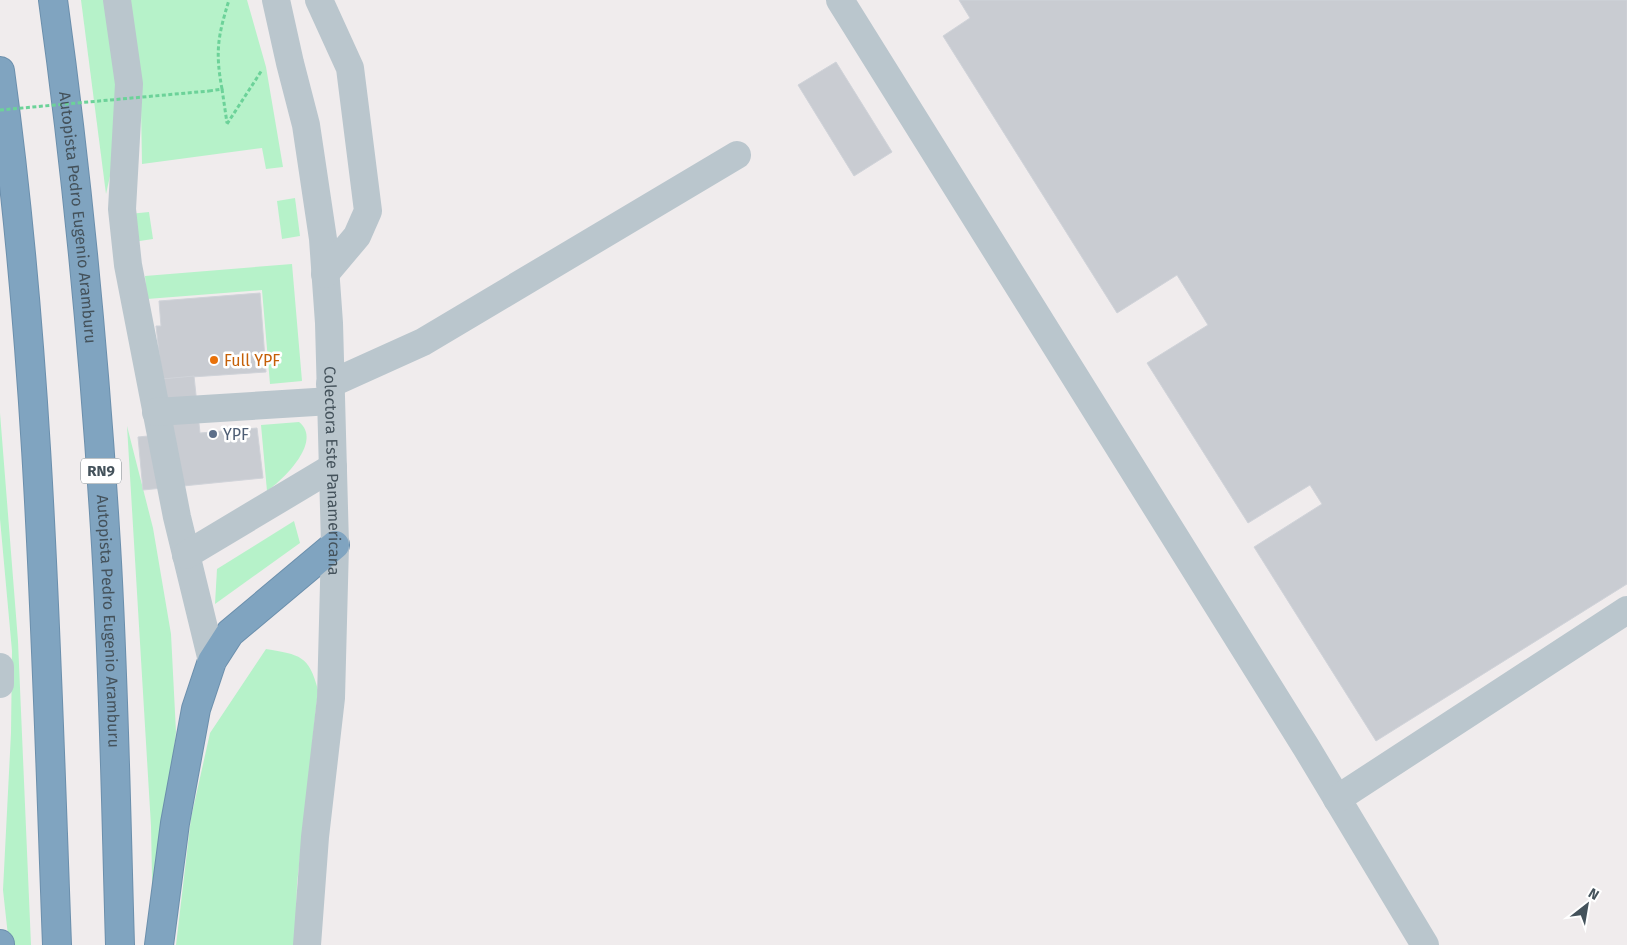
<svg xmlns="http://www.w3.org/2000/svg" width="1627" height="945" font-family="'Fira Sans',sans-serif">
	<rect width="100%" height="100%" fill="#f0eced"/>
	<g fill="#b6f2c9">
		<polygon points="81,0 107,0 119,88 114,158 106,194"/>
		<polygon points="128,0 247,0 266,67 283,167 266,169 262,148 142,164 141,106"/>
		<polygon points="295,198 300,236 282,239 277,201"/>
		<polygon points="149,212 153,239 133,242 129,214"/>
		<polygon points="292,264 302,381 270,384 262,290 147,299 145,276"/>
		<polygon points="0,413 18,641 31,945 9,945 3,890 11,733 12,651 0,519"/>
		<path d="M299,422C323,441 284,479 267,491L261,425Z"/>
		<polygon points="127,426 153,528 171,634 176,732 153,929 151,826"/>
		<polygon points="294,521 300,543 215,604 217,569"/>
		<path d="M266,649C300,655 309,655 318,690L297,884L295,945H176L191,818L210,733Z"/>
	</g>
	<g fill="#c9ccd2" stroke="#d0d3d9">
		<polygon points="959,0 1627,0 1627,584 1376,741 1254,547 1322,504 1310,485 1248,523 1147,363 1208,325 1177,275 1117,313 943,36 970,18"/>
		<polygon points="836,62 892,152 854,176 798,85"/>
		<polygon points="260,293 266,372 162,379 156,326 161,326 159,301"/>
		<polygon points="194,376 200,433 257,428 263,478 143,490 138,437 168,434 162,379"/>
	</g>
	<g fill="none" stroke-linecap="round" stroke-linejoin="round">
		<g stroke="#6b8fac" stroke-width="30">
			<g id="highway">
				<path id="s2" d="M53,0C78,181 95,363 106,545C114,678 116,812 120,945"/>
				<path d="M0,71C40,361 46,653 57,945"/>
				<polyline points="0,944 0,945"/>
				<polyline points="159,945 175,823 196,709 212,661 230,633 335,545"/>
			</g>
		</g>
		<g stroke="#6cd299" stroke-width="3" stroke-dasharray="4 2.5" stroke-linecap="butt">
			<polyline points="222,89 227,123"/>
			<path d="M209,91L222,89C215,51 218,36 229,0"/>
			<polyline points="227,124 262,70"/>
		</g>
		<g stroke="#bac6cd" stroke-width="28">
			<polyline points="117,0 129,84 122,209 128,265 177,517 212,661"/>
			<path id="s1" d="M276,0L290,63L306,125L323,239L329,323L335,545L331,698L315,837L307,945"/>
			<polyline points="319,0 350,68 368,211 357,236 325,274"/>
			<polyline points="840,0 1306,747 1425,945"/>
			<polyline points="330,384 423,342 737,155"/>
			<polyline points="156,412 331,401"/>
			<polyline points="186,555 333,467"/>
			<polyline points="0,667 0,684"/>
			<polyline points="1337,799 1627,610"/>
		</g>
		<use href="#highway" stroke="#80a4c0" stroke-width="28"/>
		<polyline stroke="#6cd299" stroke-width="3" stroke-dasharray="4 2.5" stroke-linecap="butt" points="0,110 209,91"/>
	</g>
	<circle fill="#e8710a" stroke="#fff" stroke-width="2" cx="214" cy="360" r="5"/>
	<circle fill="#5c6f8a" stroke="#fff" stroke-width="2" cx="213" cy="434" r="5"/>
	<g text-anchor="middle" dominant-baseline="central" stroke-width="5" stroke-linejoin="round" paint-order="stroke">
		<rect fill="#fff" stroke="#7c868c" stroke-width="1" x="81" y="458.5" width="40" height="25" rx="4"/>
		<g font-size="15" font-weight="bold" fill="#44525b">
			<text x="101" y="471">RN9</text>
		</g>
		<g font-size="16" fill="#44525b" stroke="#fff">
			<text stroke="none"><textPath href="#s2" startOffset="219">Autopista Pedro Eugenio Aramburu</textPath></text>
			<text stroke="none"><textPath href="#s1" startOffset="476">Colectora Este Panamericana</textPath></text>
			<text stroke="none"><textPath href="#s2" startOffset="624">Autopista Pedro Eugenio Aramburu</textPath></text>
		</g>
		<g font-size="16" fill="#c56008" stroke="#fff" text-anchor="start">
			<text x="224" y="360">Full YPF</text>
		</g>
		<g font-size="16" fill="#4e5e75" stroke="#fff" text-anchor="start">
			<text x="223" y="434">YPF</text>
		</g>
	</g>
	<g transform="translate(1587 905) rotate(31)" stroke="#ffffff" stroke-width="4" paint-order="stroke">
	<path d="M0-4L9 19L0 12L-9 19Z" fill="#44525b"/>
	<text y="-8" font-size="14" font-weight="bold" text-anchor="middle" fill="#44525b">N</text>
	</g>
</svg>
